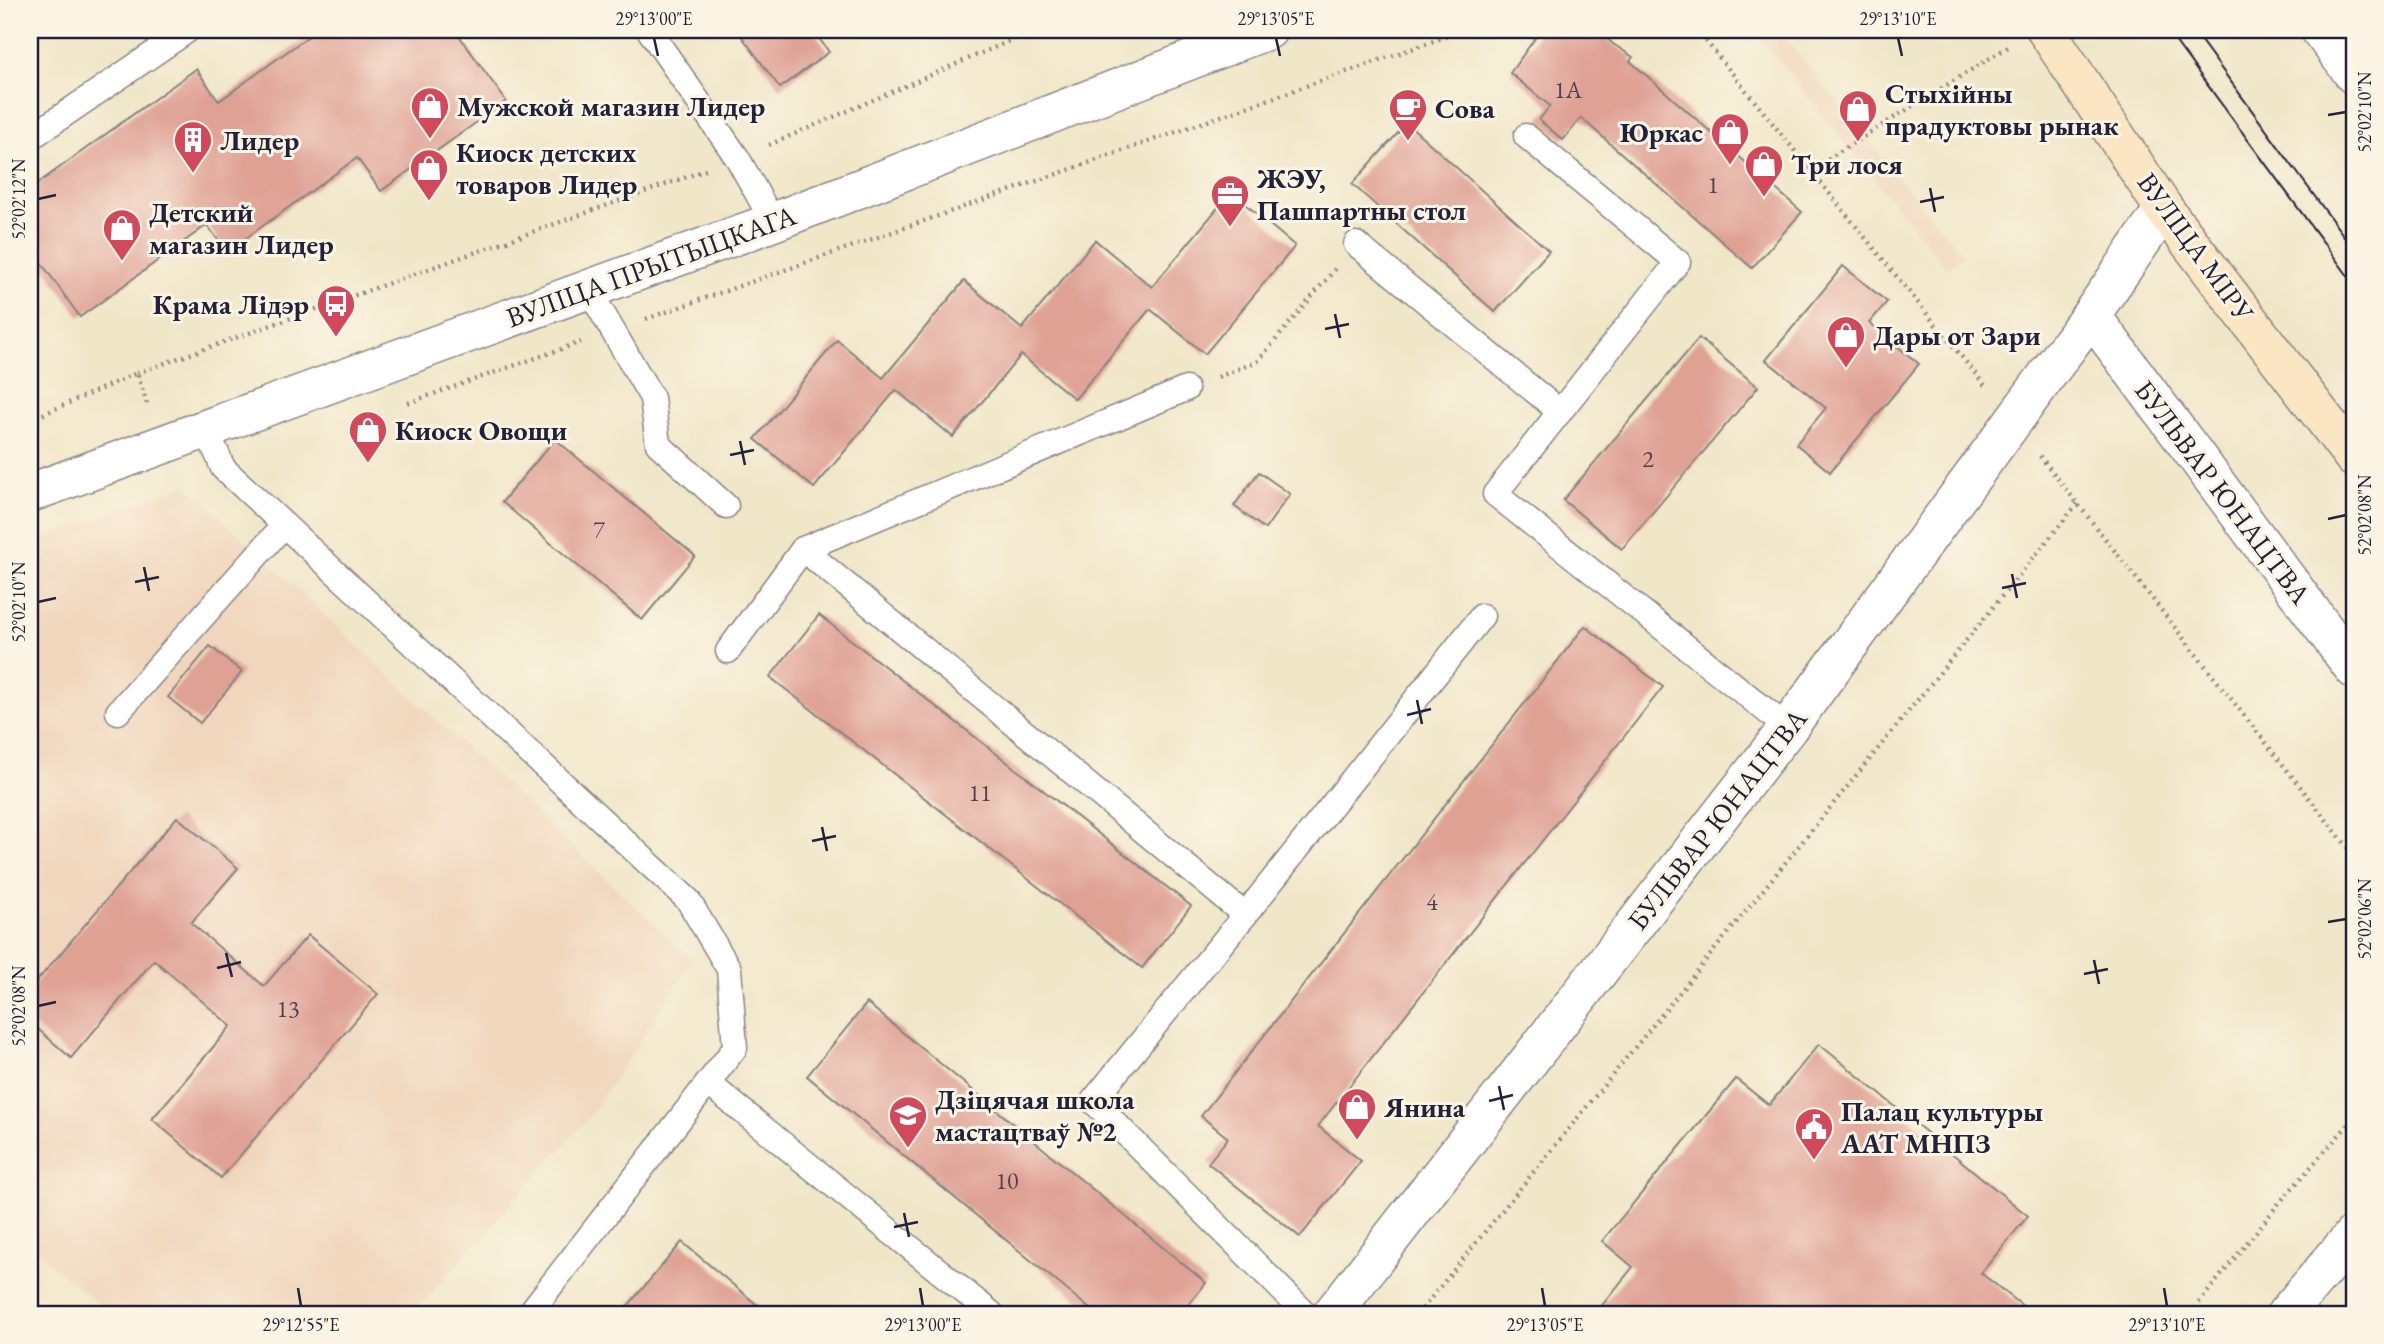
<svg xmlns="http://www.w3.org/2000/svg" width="2384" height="1344" font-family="'EB Garamond',serif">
	<rect width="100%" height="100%" fill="#fcf5e5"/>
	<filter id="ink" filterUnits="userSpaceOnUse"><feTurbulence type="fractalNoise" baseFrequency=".0143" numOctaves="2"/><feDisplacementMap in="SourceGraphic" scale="14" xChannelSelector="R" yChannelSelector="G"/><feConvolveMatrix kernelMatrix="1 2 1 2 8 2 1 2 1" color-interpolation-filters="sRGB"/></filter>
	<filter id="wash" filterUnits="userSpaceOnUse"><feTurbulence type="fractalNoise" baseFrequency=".00686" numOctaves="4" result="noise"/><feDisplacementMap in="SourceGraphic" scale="28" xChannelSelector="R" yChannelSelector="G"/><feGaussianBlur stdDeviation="1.57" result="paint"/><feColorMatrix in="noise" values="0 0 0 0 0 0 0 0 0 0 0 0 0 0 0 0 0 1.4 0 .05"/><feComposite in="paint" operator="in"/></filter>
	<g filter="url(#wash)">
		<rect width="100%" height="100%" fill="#f0e6c8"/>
		<g fill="#f0d6bc">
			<polygon points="1754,30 1778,30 1963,256 1947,269"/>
			<polygon points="186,485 693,960 590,1116 413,1314 110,1314 30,1246 30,544"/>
		</g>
		<g id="blocks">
			<g fill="#dfa194">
				<polygon points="317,30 455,30 506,101 381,191 357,158 227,252 207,225 80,317 30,247 30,189 196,69 219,101"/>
				<polygon points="737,30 813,30 829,52 780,88"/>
				<polygon points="1541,30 1598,30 1613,44 1633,57 1630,61 1802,212 1752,268 1581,118 1563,140 1539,120 1550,106 1510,73"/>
				<polygon points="1407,123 1549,251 1495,312 1352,184"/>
				<polygon points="1231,192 1295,246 1205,354 1150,309 1075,399 1021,355 953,437 896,390 814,488 755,439 837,340 883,378 964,281 1022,329 1095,240 1152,287"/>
				<polygon points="1843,266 1887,302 1869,323 1919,364 1830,472 1796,444 1826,408 1766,360"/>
				<polygon points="1699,338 1758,387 1622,549 1563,500"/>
				<polygon points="555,439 695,556 642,620 502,502"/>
				<polygon points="1259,472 1290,494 1265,529 1234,506"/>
				<polygon points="819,615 1191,906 1142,968 770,677"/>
				<polygon points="1585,626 1663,687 1318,1126 1361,1161 1300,1237 1208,1163 1228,1138 1201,1116"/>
				<polygon points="210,646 242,672 200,723 168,697"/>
				<polygon points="177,817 238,868 191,923 264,986 308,935 378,994 221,1178 152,1119 231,1026 154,960 71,1058 30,1022 30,989"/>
				<polygon points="867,1003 1206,1283 1181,1314 1096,1314 807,1076"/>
				<polygon points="1819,1044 2028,1216 1981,1273 2033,1314 1595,1314 1633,1267 1602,1241 1736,1079 1769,1105"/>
				<polygon points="682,1242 768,1314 621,1314"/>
			</g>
		</g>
	</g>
	<g filter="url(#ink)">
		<use href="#blocks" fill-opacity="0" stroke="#898482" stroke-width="2"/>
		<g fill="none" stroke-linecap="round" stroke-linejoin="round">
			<g stroke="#898482" stroke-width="27">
				<g id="service">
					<polyline points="649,30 738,159 773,222"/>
					<polyline points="1526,136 1678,262 1495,494 1788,728"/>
					<polyline points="30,138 188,30"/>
					<polyline points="1356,244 1560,412"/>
					<polyline points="589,290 652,398 658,444 726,506"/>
					<polyline points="207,430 223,468 688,900 729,969 735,1048 529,1314"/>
					<polyline points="803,549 1186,389"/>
					<polyline points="728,651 803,549 1245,915 1093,1101 1306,1314"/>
					<polyline points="118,712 284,525"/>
					<polyline points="1245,915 1482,616"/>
					<polyline points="709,1084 992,1314"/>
				</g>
			</g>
			<g stroke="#898482" stroke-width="41">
				<g id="minor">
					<polyline points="2320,30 2354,75"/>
					<polyline points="2091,315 2354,669"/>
				</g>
			</g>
			<g stroke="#898482" stroke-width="41">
				<g id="tertiary">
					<polyline points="30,493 773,222 1268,30"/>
					<polyline points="1332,1314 1788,728 2091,315 2164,209"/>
					<polyline points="2286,1314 2354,1234"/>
				</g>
			</g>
			<g stroke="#898482" stroke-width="41">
				<polyline id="secondary" points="2046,30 2164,209 2354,458"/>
			</g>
			<g stroke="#898482" stroke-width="4.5" stroke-dasharray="2 5" stroke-linecap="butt">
				<polyline points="1697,30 1987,388"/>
				<polyline points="30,33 42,30"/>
				<polyline points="769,145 1035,30"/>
				<polyline points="1810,170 2008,47"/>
				<polyline points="646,319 1465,30"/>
				<polyline points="137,373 706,170"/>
				<polyline points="1218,377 1258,361 1335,269"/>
				<polyline points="408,403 581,342"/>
				<polyline points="30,420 137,373 148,407"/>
				<polyline points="2040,456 2354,855"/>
				<polyline points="1418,1314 2078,503"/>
				<polyline points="2190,1314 2280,1202 2354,1118"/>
			</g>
			<use href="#service" stroke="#fff" stroke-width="24"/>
			<use href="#minor" stroke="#fff" stroke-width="38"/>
			<use href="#tertiary" stroke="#fff" stroke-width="38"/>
			<use href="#secondary" stroke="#fbe6c4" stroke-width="38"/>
			<g stroke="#22223b" stroke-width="2">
				<polyline points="2167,30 2354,284"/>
				<polyline points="2193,30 2354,250"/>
			</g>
		</g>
	</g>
	<path fill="none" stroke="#22223b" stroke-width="2.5" d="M654,38L658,56M1276,38L1280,56M1898,38L1902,56M2328,115L2346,112M1930,188L1935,212M38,199L56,195M1920,202L1944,197M1335,314L1340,338M1325,329L1349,324M740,441L745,465M730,455L754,450M2328,519L2346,515M144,567L149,591M2012,574L2017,598M135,582L159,577M2002,588L2026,583M38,602L56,598M1417,700L1422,724M1407,715L1431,709M822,827L827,851M812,841L836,836M2328,922L2346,919M226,953L232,977M2094,960L2099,984M217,968L241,962M2084,974L2108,969M38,1006L56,1002M1499,1086L1504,1110M1489,1101L1513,1095M904,1213L909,1237M894,1227L918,1222M298,1288L301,1306M920,1288L923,1306M1542,1288L1545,1306M2164,1288L2167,1306"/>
	<defs>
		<g id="shop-pin" transform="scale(2.0125)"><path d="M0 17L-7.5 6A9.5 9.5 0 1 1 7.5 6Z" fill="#d1495b" stroke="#fcf5e5"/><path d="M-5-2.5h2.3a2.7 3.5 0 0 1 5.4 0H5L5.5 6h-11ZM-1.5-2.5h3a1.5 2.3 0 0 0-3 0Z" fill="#fff"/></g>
		<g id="cafe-pin" transform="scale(2.0125)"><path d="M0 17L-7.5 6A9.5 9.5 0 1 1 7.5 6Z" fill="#d1495b" stroke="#fcf5e5"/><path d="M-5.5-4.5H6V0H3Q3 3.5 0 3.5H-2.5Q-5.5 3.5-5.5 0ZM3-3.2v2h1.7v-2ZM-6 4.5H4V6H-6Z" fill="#fff"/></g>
		<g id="building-pin" transform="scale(2.0125)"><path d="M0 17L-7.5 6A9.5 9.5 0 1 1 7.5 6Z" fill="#d1495b" stroke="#fcf5e5"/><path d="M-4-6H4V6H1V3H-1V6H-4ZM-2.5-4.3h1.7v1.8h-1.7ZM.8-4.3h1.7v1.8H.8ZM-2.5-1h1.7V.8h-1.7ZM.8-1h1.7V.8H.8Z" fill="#fff"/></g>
		<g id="office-pin" transform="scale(2.0125)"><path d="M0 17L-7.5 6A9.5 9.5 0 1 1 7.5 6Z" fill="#d1495b" stroke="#fcf5e5"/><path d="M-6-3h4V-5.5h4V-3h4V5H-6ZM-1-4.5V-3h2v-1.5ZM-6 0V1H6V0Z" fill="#fff"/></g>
		<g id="bus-pin" transform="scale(2.0125)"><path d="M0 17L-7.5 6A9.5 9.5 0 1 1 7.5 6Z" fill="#d1495b" stroke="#fcf5e5"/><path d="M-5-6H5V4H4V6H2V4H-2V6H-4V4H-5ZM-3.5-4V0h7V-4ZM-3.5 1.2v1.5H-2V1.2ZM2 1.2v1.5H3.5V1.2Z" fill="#fff"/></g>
		<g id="school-pin" transform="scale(2.0125)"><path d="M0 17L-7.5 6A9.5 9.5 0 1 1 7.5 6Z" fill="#d1495b" stroke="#fcf5e5"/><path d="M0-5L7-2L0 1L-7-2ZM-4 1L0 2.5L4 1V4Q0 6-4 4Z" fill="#fff"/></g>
		<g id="civic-pin" transform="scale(2.0125)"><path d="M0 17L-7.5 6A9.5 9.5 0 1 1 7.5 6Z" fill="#d1495b" stroke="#fcf5e5"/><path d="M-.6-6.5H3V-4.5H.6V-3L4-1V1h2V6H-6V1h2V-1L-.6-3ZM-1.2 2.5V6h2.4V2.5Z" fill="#fff"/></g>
	</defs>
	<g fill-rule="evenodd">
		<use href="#shop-pin" x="430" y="106"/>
		<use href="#cafe-pin" x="1408" y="108"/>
		<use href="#shop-pin" x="1858" y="109"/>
		<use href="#shop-pin" x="1730" y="132"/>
		<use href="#building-pin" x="193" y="140"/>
		<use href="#shop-pin" x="1764" y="164"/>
		<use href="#shop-pin" x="429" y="168"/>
		<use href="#office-pin" x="1230" y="194"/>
		<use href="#shop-pin" x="122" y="228"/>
		<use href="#bus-pin" x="336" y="304"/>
		<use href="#shop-pin" x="1846" y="335"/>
		<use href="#shop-pin" x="368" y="430"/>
		<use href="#shop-pin" x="1357" y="1107"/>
		<use href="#school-pin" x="908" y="1115"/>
		<use href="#civic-pin" x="1814" y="1127"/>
	</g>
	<g text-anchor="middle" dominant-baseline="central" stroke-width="6" stroke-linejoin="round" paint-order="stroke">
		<g font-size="24" fill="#514251">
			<text x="1568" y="89">1А</text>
			<text x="1713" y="184">1</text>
			<text x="1648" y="458">2</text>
			<text x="599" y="529">7</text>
			<text x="980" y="792">11</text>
			<text x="1432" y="901">4</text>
			<text x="288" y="1008">13</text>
			<text x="1007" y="1180">10</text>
		</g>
		<g font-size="28" font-weight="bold" fill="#22223b" stroke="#fcf5e5" text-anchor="start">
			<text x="1885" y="93">Стыхійны<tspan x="1885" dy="32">прадуктовы рынак</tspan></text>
			<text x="457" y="106">Мужской магазин Лидер</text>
			<text x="1435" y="108">Сова</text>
			<text x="1703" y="132" text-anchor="end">Юркас</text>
			<text x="220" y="140">Лидер</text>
			<text x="456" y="152">Киоск детских<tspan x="456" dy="32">товаров Лидер</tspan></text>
			<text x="1791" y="164">Три лося</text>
			<text x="1257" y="178">ЖЭУ,<tspan x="1257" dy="32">Пашпартны стол</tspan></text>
			<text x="149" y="212">Детский<tspan x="149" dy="32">магазин Лидер</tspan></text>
			<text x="309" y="304" text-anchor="end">Крама Лідэр</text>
			<text x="1873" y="335">Дары от Зари</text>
			<text x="395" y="430">Киоск Овощи</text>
			<text x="935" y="1099">Дзіцячая школа<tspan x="935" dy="32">мастацтваў №2</tspan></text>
			<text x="1384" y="1107">Янина</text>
			<text x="1841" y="1111">Палац культуры<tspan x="1841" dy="32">ААТ МНПЗ</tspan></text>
		</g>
		<g font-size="28" fill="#22223b" stroke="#fcf5e5">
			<text transform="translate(2196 247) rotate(54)">ВУЛІЦА МІРУ</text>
			<text transform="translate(651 266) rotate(-20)">ВУЛІЦА ПРЫТЫЦКАГА</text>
			<text transform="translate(2223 492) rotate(53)">БУЛЬВАР ЮНАЦТВА</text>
			<text transform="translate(1717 819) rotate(-52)">БУЛЬВАР ЮНАЦТВА</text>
		</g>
	</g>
	<rect width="2384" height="1344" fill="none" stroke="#fcf5e5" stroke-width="77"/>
	<rect x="38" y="38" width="2308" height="1268" fill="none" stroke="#22223b" stroke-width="2.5"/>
	<g font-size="18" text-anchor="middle" fill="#22223b">
		<text x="654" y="25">29°13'00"E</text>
		<text x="1276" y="25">29°13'05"E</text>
		<text x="1898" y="25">29°13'10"E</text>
		<text transform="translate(2365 112) rotate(-90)" y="6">52°02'10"N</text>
		<text transform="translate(19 199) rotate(-90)" y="6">52°02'12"N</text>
		<text transform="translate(2365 515) rotate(-90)" y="6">52°02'08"N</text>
		<text transform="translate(19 602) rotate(-90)" y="6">52°02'10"N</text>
		<text transform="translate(2365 919) rotate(-90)" y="6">52°02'06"N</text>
		<text transform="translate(19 1006) rotate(-90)" y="6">52°02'08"N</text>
		<text x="301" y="1331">29°12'55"E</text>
		<text x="923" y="1331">29°13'00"E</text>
		<text x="1545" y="1331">29°13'05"E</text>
		<text x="2167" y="1331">29°13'10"E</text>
	</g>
</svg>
